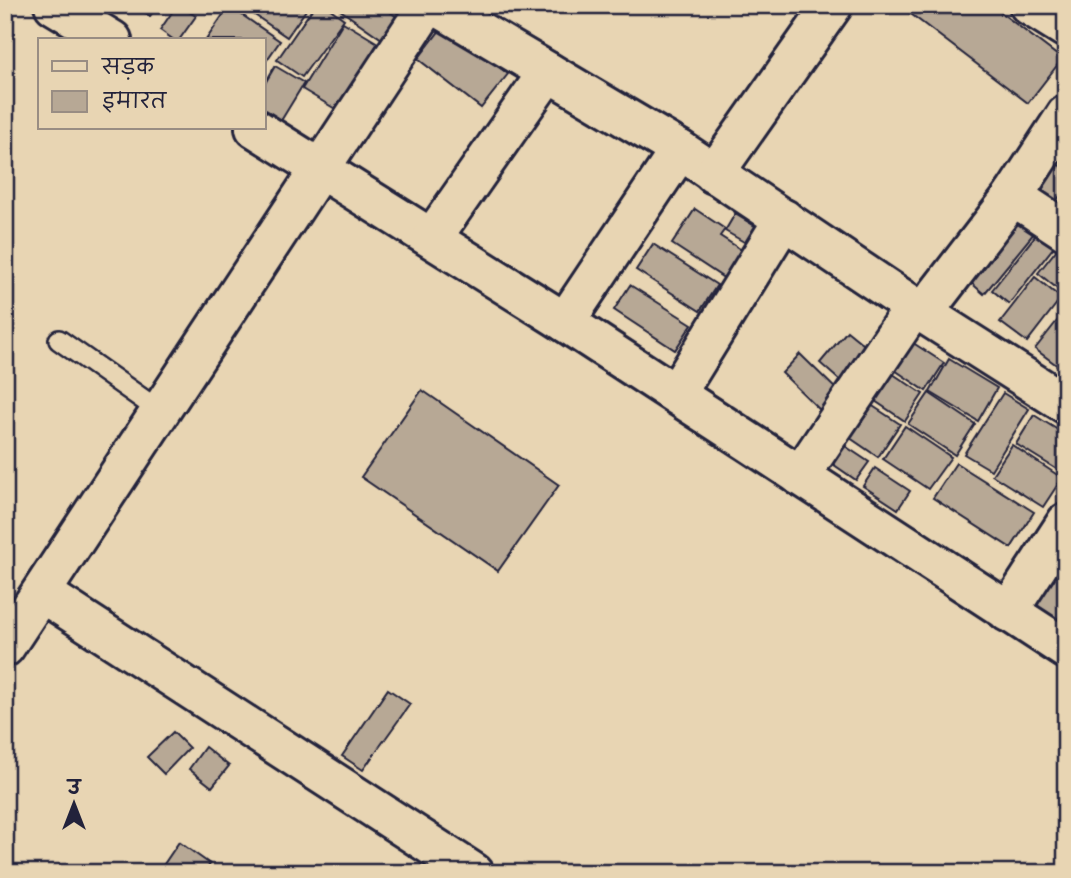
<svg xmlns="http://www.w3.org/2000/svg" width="1071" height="878" font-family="'Indie Flower','Playpen Sans Deva',sans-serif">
	<rect width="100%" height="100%" fill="#e8d5b3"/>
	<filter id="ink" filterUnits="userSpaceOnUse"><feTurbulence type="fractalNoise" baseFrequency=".0143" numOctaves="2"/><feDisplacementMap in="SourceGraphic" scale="14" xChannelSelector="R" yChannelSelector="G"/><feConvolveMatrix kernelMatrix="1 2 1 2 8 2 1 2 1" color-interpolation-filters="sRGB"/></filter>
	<g filter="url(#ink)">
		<g fill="#b7a895" stroke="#22223b" stroke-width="2">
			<polygon points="134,5 158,5 150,16"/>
			<polygon points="177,5 196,16 179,40 174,40 160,30"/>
			<polygon points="240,5 300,5 306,10 287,37"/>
			<polygon points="315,5 325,5 344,19 302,77 277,60"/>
			<polygon points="333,5 380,5 397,17 382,39"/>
			<polygon points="899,5 991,5 1062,59 1028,103"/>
			<polygon points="229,6 280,41 264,64 264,40 206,40"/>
			<polygon points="343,22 378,43 337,110 302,89"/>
			<polygon points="444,25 508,74 481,108 418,59"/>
			<polygon points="275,66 304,83 279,124 264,115 264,85"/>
			<polygon points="1066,138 1066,166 1053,157"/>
			<polygon points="1052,160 1066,170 1066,187 1053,206 1030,191"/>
			<polygon points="695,209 725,229 720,236 754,258 736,286 672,244"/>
			<polygon points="735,214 768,234 758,250 725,231"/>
			<polygon points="1023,214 1039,227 984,294 969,281"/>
			<polygon points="1043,226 1060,239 1009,304 992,290"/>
			<polygon points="1065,239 1066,239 1065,295 1038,273"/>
			<polygon points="653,244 717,285 700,311 636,270"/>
			<polygon points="1035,277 1061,298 1027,342 1000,322"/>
			<polygon points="630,285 692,324 675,350 614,310"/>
			<polygon points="1057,321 1066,327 1066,372 1035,349"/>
			<polygon points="847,331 874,353 846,386 820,363"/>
			<polygon points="904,337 944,363 926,391 886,364"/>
			<polygon points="800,354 842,395 824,414 782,373"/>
			<polygon points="949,359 997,388 978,421 930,392"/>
			<polygon points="884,368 923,394 905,421 866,395"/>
			<polygon points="422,390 559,485 498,571 361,477"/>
			<polygon points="929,393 975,424 955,455 908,424"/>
			<polygon points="1003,393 1029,409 991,470 964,454"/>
			<polygon points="862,399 900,424 878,457 840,431"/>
			<polygon points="1034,415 1066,435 1066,475 1016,444"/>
			<polygon points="905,426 951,457 928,489 883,459"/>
			<polygon points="836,440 869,462 856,480 824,458"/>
			<polygon points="1012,445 1062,478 1043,507 992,475"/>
			<polygon points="956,463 1034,512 1011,548 933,498"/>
			<polygon points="875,468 910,491 898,509 863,486"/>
			<polygon points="1066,545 1066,626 1030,605"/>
			<polygon points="388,689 410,704 363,770 342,756"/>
			<polygon points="173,732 189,748 164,774 147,757"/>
			<polygon points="205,747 229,766 212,787 189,769"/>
			<polygon points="179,842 210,864 204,873 158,873"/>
		</g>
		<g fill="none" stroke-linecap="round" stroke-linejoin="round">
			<g stroke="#22223b" stroke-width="24">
				<polyline id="service" points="59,340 161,412"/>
			</g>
			<g stroke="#22223b" stroke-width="44">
				<g id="minor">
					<polyline points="54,5 112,40"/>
					<polyline points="435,5 680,150 923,313 1066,404"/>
					<polyline points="1029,5 1066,28"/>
					<polyline points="255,128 565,322 1066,649"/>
					<polyline points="714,174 833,5"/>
					<polyline points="1013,196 1066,231"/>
					<polyline points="432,238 548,72"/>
					<polyline points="923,313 1013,196 1066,115"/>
					<polyline points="565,322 680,150"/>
					<polyline points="676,394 784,219"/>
					<polyline points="800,476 914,307"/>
					<polyline points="42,593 474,873"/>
					<polyline points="1008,612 1066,523"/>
					<polyline points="5,647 428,5"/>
				</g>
			</g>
			<use href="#service" stroke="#e8d5b3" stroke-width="19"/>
			<use href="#minor" stroke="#e8d5b3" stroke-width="38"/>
		</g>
	</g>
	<rect width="1071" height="878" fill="none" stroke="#e8d5b3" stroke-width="28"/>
	<rect x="14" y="14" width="1043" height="850" fill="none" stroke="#22223b" stroke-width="2.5" filter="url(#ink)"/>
	<rect x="38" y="38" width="228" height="91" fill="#e8d5b3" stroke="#998d83" stroke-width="2"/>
	<rect x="52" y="61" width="35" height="10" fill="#e8d5b3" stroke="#998d83" stroke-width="2"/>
	<text x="102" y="74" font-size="21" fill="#22223b">सड़क</text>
	<rect x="52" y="91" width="35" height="21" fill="#b7a895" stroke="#998d83" stroke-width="2"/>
	<text x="102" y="108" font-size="21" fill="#22223b">इमारत</text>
	<g transform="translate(74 804)" stroke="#e8d5b3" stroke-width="5" paint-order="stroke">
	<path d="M0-5L12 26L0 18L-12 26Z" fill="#22223b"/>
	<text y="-10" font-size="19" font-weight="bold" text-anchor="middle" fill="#22223b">उ</text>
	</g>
</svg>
